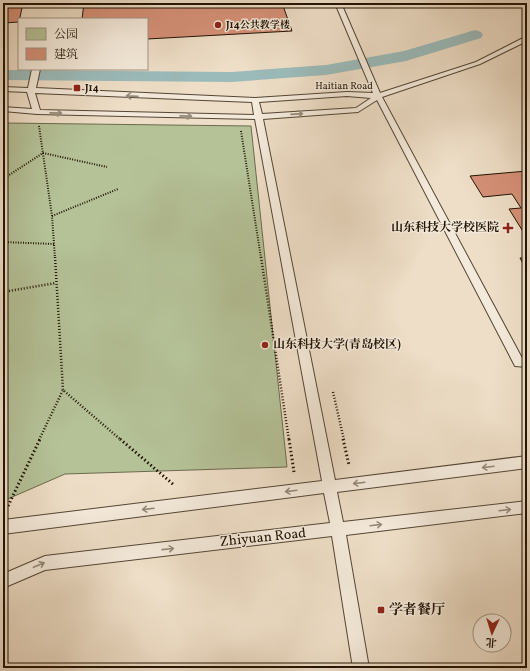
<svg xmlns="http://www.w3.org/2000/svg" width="530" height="671" font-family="Vollkorn,'Noto Serif SC',serif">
	<rect width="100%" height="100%" fill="#eedec7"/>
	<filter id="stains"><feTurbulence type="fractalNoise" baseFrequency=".005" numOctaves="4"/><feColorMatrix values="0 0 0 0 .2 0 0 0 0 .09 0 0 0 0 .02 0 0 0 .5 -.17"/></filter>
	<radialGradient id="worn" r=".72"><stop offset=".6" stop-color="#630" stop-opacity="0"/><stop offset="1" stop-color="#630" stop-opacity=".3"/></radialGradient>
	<polygon fill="#b5c298" stroke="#6b6b4e" points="3,123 251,126 287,467 65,474 3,501"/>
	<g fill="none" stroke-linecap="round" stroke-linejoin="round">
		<polygon fill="#9bbbbb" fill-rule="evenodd" points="475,30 481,32 483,35 481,38 406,61 326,75 232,82 3,80 3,70 232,72 326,65 404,51"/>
	</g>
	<g fill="#d69178" stroke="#211404">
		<polygon points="3,3 23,3 19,22 3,23"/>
		<polygon points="84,3 282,3 292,31 147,39 147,19 82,19"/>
		<polygon points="527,171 527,238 509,209 521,208 512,194 483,197 470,176"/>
		<polygon points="520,258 527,258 527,271"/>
	</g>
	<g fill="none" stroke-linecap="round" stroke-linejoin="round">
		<g stroke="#544635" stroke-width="2">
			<path id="lane" d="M335,3H341L380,93L476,62L527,36V41L480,64L382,97L522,358L527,357V367L515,366L377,100L358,112L263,119L335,480L527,456V468L337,492L343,522L527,501V513L346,535L369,668H353L332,536L45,570L3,588V574L45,556L330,523L324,493L3,534V520L322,481L255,119L37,114L3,111V107L32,109L27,92L3,91V87L28,88L32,69H40L36,88L255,98L347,92L373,93ZM35,93L252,102L254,115L40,110ZM347,96L371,98L356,108L262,114L259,102Z"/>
		</g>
		<g stroke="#211404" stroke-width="2" stroke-dasharray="1 1.5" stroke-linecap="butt">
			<polyline points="39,126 52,216 55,258"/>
			<polyline points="241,131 261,258"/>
			<polyline points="3,179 43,153 107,167"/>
			<polyline points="52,216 118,189"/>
			<polyline points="3,242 54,244"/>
		</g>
		<g stroke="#211404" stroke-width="2.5" stroke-dasharray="1 2" stroke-linecap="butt">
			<polyline points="55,257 63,390"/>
			<polyline points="261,257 289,440"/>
			<polyline points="3,292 56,283"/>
			<polyline points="333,392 344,440"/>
			<polyline points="39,440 63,390 121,440"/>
		</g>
		<g stroke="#211404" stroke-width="3" stroke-dasharray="1.5 2.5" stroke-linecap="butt">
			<polyline points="120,439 174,485"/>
			<polyline points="289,439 294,472"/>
			<polyline points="343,439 349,465"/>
			<polyline points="8,506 40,439"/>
		</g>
		<use href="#lane" fill="#f4eadb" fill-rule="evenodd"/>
	</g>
	<defs><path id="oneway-shaft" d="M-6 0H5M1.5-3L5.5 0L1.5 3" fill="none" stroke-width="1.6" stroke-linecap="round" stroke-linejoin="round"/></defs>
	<g stroke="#958a7a">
		<use href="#oneway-shaft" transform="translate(132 96) rotate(-178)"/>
		<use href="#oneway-shaft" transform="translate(56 113) rotate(1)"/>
		<use href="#oneway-shaft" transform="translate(297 114) rotate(-4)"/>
		<use href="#oneway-shaft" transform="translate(186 116) rotate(1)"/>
		<use href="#oneway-shaft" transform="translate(488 467) rotate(173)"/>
		<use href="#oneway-shaft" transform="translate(359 483) rotate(173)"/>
		<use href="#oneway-shaft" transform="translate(291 491) rotate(173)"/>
		<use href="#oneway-shaft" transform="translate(148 509) rotate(173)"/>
		<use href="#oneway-shaft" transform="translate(505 510) rotate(-7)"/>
		<use href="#oneway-shaft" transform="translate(376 525) rotate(-7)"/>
		<use href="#oneway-shaft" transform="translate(168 549) rotate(-6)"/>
		<use href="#oneway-shaft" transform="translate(39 565) rotate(-23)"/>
	</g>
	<g fill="#8f2418" stroke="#f4eadb" stroke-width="1.5">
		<circle cx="218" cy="25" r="4"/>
		<rect x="73" y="84" width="8" height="8" rx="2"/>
		<path d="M506 222h4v4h4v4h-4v4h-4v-4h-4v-4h4z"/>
		<circle cx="265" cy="345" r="4"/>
		<rect x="377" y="606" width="8" height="8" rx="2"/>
	</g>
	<g text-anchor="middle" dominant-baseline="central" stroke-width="3" stroke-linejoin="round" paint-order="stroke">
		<g font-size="10" font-weight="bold" fill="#211404" stroke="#f4eadb" text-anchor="start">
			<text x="226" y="25">J14公共教学楼</text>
			<text x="85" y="88">J14</text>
		</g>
		<g font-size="10" fill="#211404" stroke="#f4eadb">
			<text x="344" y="86">Haitian Road</text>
		</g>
		<g font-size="12" font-weight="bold" fill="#211404" stroke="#f4eadb" text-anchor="end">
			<text x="499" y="228">山东科技大学校医院</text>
			<text x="273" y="345" text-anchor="start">山东科技大学(青岛校区)</text>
		</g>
		<g font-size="14" fill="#211404" stroke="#f4eadb">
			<text transform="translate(263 538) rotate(-6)">Zhiyuan Road</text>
		</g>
		<g font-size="14" font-weight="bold" fill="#211404" stroke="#f4eadb" text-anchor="start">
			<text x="389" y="610">学者餐厅</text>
		</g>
	</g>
	<rect width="530" height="671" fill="none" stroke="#eedec7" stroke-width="16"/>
	<rect x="4" y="4" width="522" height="663" fill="none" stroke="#211404" stroke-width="2"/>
	<rect x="8" y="8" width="514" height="655" fill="none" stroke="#211404"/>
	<rect x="18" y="18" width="130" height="52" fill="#f4eadb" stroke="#a09485"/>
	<rect x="26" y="28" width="20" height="12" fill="#b5c298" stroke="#a09485"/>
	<text x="54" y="38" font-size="12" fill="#211404">公园</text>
	<rect x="26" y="48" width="20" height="12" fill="#d69178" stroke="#a09485"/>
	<text x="54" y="58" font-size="12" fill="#211404">建筑</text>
	<g transform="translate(492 633) rotate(184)"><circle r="19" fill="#f4eadb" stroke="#a09485"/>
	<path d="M0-3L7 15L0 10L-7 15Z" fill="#8f2418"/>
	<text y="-6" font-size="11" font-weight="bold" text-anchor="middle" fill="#211404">北</text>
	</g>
	<rect width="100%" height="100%" filter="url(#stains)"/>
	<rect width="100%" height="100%" fill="url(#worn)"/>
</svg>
